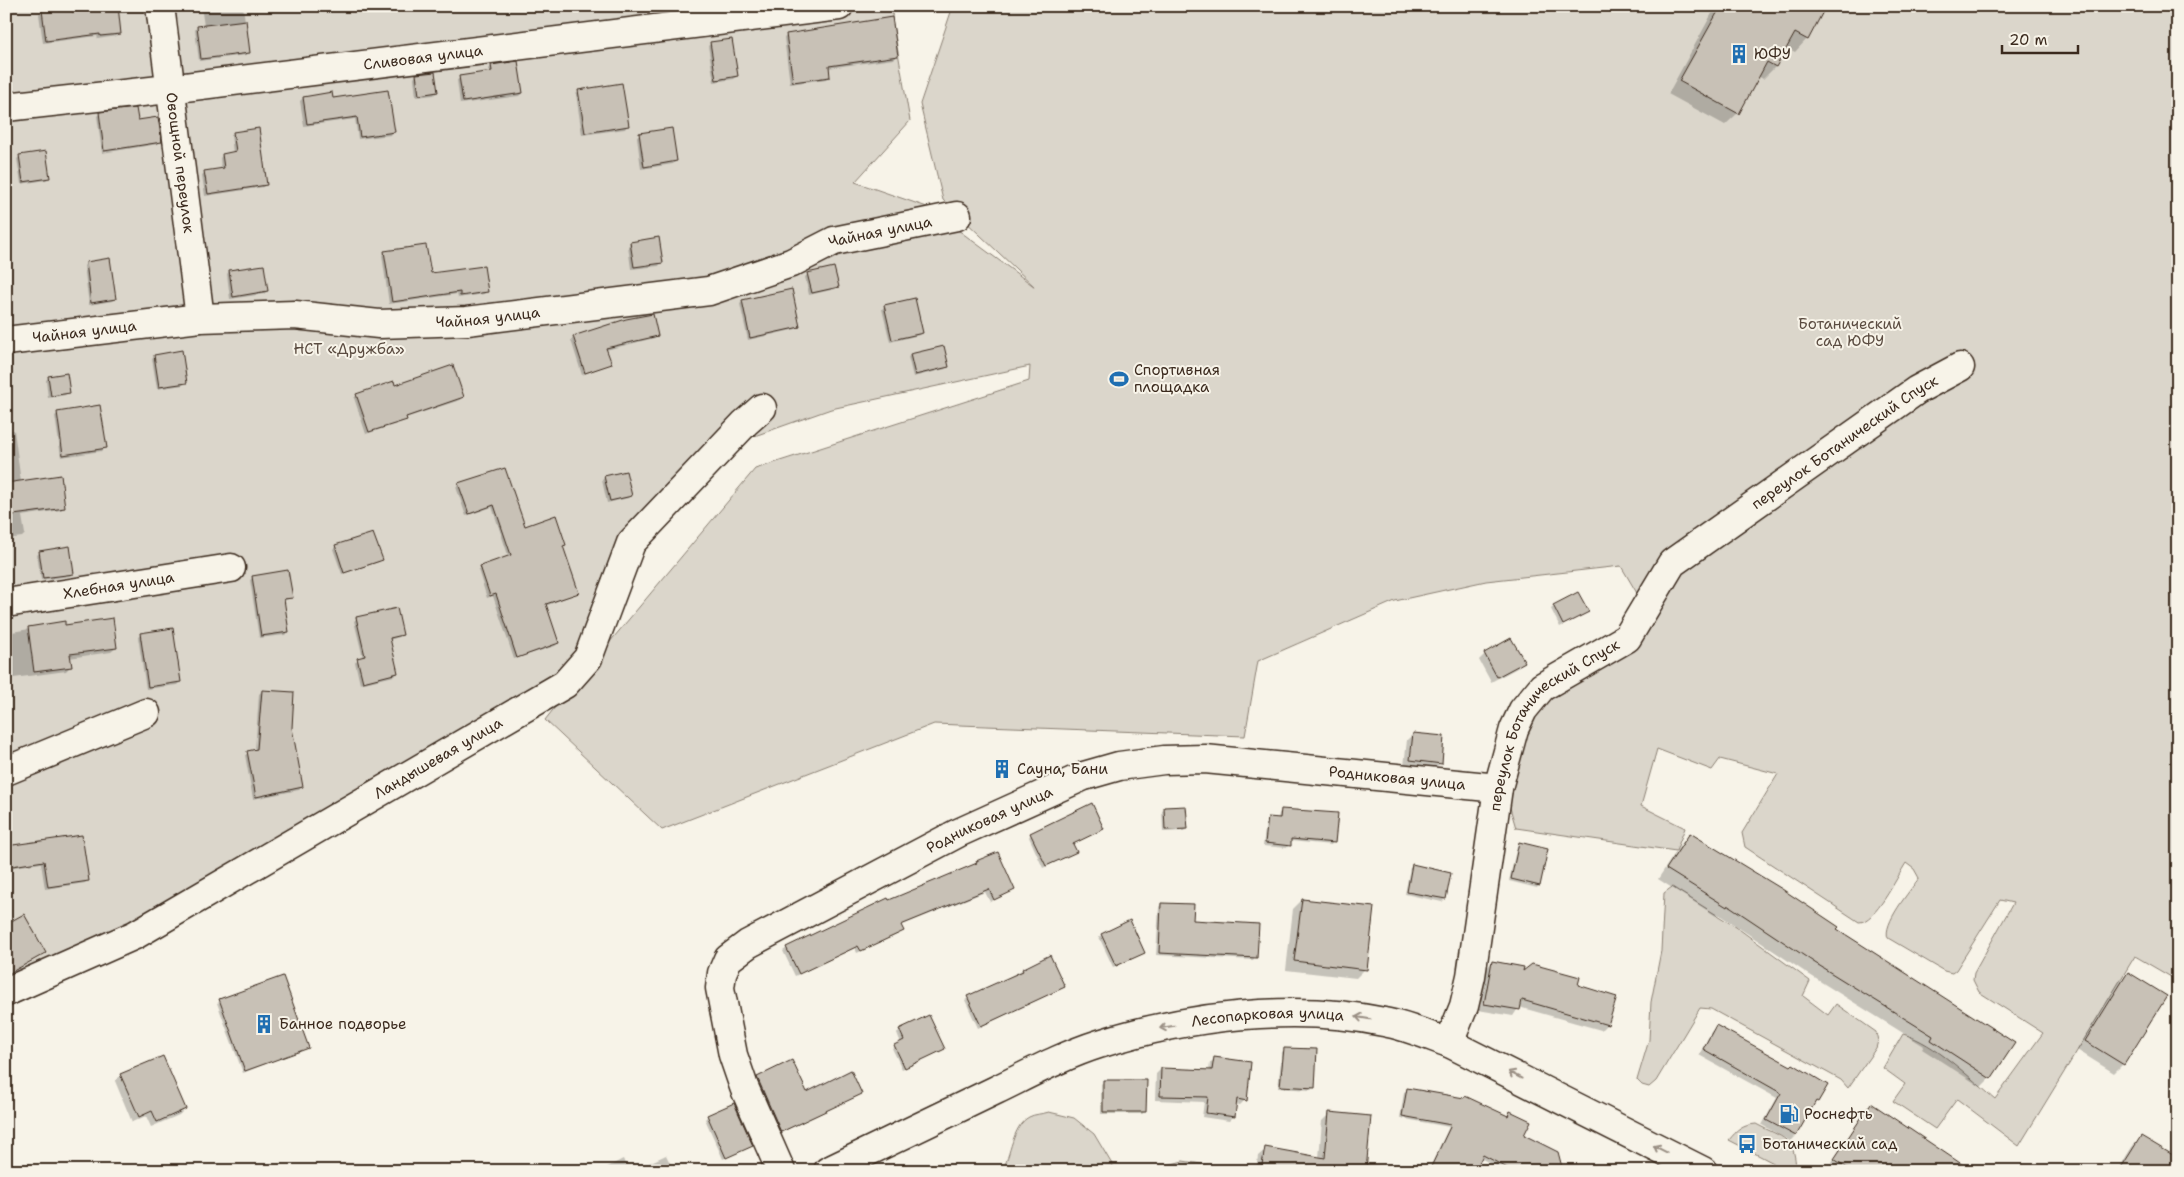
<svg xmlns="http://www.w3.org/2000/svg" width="2184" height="1177" font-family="'Shantell Sans',sans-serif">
	<rect width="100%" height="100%" fill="#f7f3e8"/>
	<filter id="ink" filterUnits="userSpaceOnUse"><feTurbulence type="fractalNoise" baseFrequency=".02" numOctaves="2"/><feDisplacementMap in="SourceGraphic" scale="10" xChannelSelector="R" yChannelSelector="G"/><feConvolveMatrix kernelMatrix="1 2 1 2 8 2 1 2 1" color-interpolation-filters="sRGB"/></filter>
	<g filter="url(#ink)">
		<g fill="#dbd6cb" stroke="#8b8074" fill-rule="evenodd">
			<path d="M6,6H893L892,18L910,121L855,182L927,207L1035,287L943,200L920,104L953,6H2178V981L2135,956L2019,1146L1957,1099L1935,1129L1893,1101L1905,1084L1883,1068L1903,1034C1935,1043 1970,1078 1995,1099L2043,1033L1979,992L1973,980L1974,973L2013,903L2000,900L1956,970L1952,973L1944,971L1888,938C1882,924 1910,891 1919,878L1914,869L1906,863C1897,877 1875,923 1859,922L1745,847L1742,833L1778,774L1720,759L1712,770L1657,749L1641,806L1685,828L1676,851L1516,828L1508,801L1516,749L1543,695L1651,617L1621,566L1486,581L1395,601L1258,661L1245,736L934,724L662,830L545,720L556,706L445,759L157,938L6,1009ZM1030,366L1029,381L755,469L567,693L620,556L746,439L831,409Z"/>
			<polygon points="1672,887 1736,927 1810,981 1803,996 1828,1015 1836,1004 1876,1032 1878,1041 1876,1048 1848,1088 1841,1080 1711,1009 1700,1008 1656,1081 1649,1087 1642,1085 1637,1080 1649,1040 1651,1002 1661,951 1664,893"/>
			<path d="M1049,1112L1074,1118L1094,1134L1116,1171H1002C1011,1156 1012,1126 1029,1117C1034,1114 1043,1114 1049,1112Z"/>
			<path d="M1756,1124C1784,1139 1795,1136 1796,1171H1789L1729,1140C1737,1130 1743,1125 1756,1124Z"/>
			<polygon points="1183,1161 1207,1165 1218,1171 1166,1171 1168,1165"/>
		</g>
		<g fill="#0003">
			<polygon points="201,6 243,6 249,52 246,55 199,61 195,30 197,27 204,26"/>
			<polygon points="1716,6 1825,6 1807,39 1795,52 1786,47 1775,67 1763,79 1758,76 1738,113 1725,125 1668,94"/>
			<polygon points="70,8 71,13 120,33 117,36 98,39 97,36 43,43 39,14 42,11"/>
			<polygon points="787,35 896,56 894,59 828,68 829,76 826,79 790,84 784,38"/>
			<polygon points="711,43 737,76 734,79 714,82 708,46"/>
			<polygon points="491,66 522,93 519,96 460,104 457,80 460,78 489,73 489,69"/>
			<polygon points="416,75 437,92 434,95 416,97 414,78"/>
			<polygon points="579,91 627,126 625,129 582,135 576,94"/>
			<polygon points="303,98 332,99 393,132 391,135 358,139 355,119 304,126 300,101"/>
			<polygon points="99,114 137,121 160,142 158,144 102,153 97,116"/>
			<polygon points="234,133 266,184 263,187 205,196 202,175 205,172 221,170 220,158 222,155 233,153 231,135"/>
			<polygon points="640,135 676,161 673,164 641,169 637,137"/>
			<polygon points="20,156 49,178 46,180 21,184 17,159"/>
			<polygon points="6,232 9,232 12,254 6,257"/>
			<polygon points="631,243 661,263 659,266 631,269 628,246"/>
			<polygon points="385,252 430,275 486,292 484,294 458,298 457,294 389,304 382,255"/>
			<polygon points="86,263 115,299 112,301 89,305 84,266"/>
			<polygon points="229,271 267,291 264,294 230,299 227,274"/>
			<polygon points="808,274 837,287 835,289 809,295 805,277"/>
			<polygon points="791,290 799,326 796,329 748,340 740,304 742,302"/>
			<polygon points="885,306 921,332 919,335 890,342 882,309"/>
			<polygon points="657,336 654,338 606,350 610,364 582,375 571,340 573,337"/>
			<polygon points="911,355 947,366 945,369 913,377 908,357"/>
			<polygon points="155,356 186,382 183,385 157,389 152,359"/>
			<polygon points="49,377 68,392 65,395 48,398 46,380"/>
			<polygon points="394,386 462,397 460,400 405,418 402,422 366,434 354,398 357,395"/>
			<polygon points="58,413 105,448 102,451 61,457 55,416"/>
			<polygon points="14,430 21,482 64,507 61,510 22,516 25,534 22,537 6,539 6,431"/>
			<polygon points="504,469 524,528 562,546 578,593 545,606 558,643 555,646 514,659 493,596 487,598 478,570 509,558 492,507 466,516 456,487 459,484"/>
			<polygon points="605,477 630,495 628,498 607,503 602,480"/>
			<polygon points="336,546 381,559 379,562 342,574 333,549"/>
			<polygon points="40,552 73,573 70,576 41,580 37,555"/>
			<polygon points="253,577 291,598 283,601 288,632 285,635 259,638 250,580"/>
			<polygon points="1554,606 1587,612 1560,627 1551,609"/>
			<polygon points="357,618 402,635 399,637 389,640 397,673 394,676 360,684 355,662 363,658 354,621"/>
			<polygon points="64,623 64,627 116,648 111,652 69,658 70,667 66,671 6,679 6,633"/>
			<polygon points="141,634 180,682 177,685 146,689 138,637"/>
			<polygon points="1511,640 1523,662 1517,668 1491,682 1479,660 1485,654"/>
			<polygon points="262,691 290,728 302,787 299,790 253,799 245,755 255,750 259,694"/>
			<polygon points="1413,734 1440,763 1434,769 1404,766 1407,740"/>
			<polygon points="1165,809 1186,828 1184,831 1163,832 1162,811"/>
			<polygon points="1282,811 1333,842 1331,845 1290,841 1287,848 1263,846 1266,821 1268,819 1278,819 1279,813"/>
			<polygon points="1102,829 1072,845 1075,852 1072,854 1043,868 1029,837 1031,834"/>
			<polygon points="6,833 8,847 81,837 87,881 85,883 45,889 41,863 6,868"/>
			<polygon points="1690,834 1835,929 1990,1078 1981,1087 1922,1049 1924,1046 1805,972 1718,914 1716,916 1658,879 1681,844"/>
			<polygon points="1519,843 1539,885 1537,888 1509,881 1517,846"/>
			<polygon points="977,862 1013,890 990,902 985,892 900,926 902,930 899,934 857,953 855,948 795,976 783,951 787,948 889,901 974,866"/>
			<polygon points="1413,866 1450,874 1445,899 1442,902 1405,894 1410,868"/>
			<polygon points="1302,900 1365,969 1356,978 1286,970 1293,909"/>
			<polygon points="1161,904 1192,921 1255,957 1253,960 1156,955 1159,907"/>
			<polygon points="1102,935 1144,953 1113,967 1099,937"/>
			<polygon points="1492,962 1521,974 1576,985 1607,1024 1601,1030 1519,1007 1513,1016 1478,1010 1486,969"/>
			<polygon points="1022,970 1064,987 978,1028 965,1000"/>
			<polygon points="2128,973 2123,1064 2114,1073 2077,1050 2119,982"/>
			<polygon points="282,978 307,1047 243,1073 217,1003"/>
			<polygon points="1716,1027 1817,1101 1812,1106 1795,1136 1790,1141 1762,1125 1777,1098 1699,1055 1711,1032"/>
			<polygon points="900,1030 943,1049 902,1069 892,1048 901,1043 897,1033"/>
			<polygon points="1285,1049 1314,1087 1311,1090 1278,1088 1282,1052"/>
			<polygon points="1215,1058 1245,1100 1240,1105 1235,1104 1234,1116 1229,1121 1202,1117 1204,1102 1155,1100 1156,1074 1161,1069 1209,1071 1210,1063"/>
			<polygon points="121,1075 185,1109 179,1115 151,1127 146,1116 132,1122 115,1081"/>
			<polygon points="758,1078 806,1093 858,1096 778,1134 755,1080"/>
			<polygon points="1104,1081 1145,1112 1142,1114 1101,1114 1101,1084"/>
			<polygon points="1407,1090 1507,1117 1510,1113 1522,1136 1560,1171 1506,1171 1480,1158 1474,1171 1428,1171 1449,1127 1400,1118 1404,1092"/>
			<polygon points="1869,1107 1953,1171 1845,1171 1832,1162"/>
			<polygon points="1330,1113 1365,1171 1256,1171 1258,1156 1266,1149 1319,1158 1322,1121"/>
			<polygon points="708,1116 751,1145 723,1159 705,1119"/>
			<polygon points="2141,1138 2178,1171 2117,1171 2132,1147"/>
			<polygon points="666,1155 674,1171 632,1171"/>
			<polygon points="623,1159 628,1171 600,1171"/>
		</g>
		<g fill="#c8c1b6" stroke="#3b2a1e">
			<polygon points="71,6 72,12 118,6 121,34 100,36 100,34 46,41 42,10"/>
			<polygon points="1721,6 1826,6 1808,40 1795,33 1776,67 1767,62 1739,114 1679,81"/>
			<polygon points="892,17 898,56 829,66 830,77 793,82 786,34"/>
			<polygon points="246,20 250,53 201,59 197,26"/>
			<polygon points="732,39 738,76 716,80 710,42"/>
			<polygon points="518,61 523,93 463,102 459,76 492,71 491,65"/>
			<polygon points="435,72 438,92 419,95 416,74"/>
			<polygon points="622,83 629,126 585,133 578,90"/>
			<polygon points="388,90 395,132 360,137 357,117 307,124 303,97 332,92 333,98"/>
			<polygon points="136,108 138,120 158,117 162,142 104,151 99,112"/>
			<polygon points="259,128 267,185 208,194 204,171 224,168 222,154 236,151 233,132"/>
			<polygon points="672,128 677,161 644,167 639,133"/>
			<polygon points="46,151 50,178 23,182 19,155"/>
			<polygon points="659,237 663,263 634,267 630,242"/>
			<polygon points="426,245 431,273 484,266 488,292 460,296 460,292 392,302 384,251"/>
			<polygon points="110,258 116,299 91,303 86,262"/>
			<polygon points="264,265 268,291 233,297 229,270"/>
			<polygon points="834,267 839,287 812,293 807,273"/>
			<polygon points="792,289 800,327 750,338 742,300"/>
			<polygon points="915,298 923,333 892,340 884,305"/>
			<polygon points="653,314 658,336 606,348 612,364 585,373 573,336 626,319"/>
			<polygon points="944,346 949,367 915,375 910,354"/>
			<polygon points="182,350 187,383 159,387 154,355"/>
			<polygon points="453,365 464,397 406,417 407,420 369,432 356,394 394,381 395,385"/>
			<polygon points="67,373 70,393 51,396 48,376"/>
			<polygon points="100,405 107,448 63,455 57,412"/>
			<polygon points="505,468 525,526 556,515 566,545 563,546 579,593 546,604 559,643 517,658 496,594 490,596 480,566 511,555 494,505 469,514 458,483"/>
			<polygon points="626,471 632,496 610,501 604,476"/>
			<polygon points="61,475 65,508 6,516 6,483"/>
			<polygon points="373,533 383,560 344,573 335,545"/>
			<polygon points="70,546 74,574 43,578 39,551"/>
			<polygon points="288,570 293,598 284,599 289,632 261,636 252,576"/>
			<polygon points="1578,592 1589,612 1563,625 1553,605"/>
			<polygon points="397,608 403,635 390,638 398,673 363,682 357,658 365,656 356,617"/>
			<polygon points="113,618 117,648 70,654 72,667 34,672 28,627 65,621 65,625"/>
			<polygon points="173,628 181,682 148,687 140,633"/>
			<polygon points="1511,638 1525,662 1497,677 1484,653"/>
			<polygon points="262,690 294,692 292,728 303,787 256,797 247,751 257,749"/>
			<polygon points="1413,733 1444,736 1442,764 1410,760"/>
			<polygon points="1092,803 1104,829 1073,844 1077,852 1046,866 1030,833"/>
			<polygon points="1186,806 1188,829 1165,830 1164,807"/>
			<polygon points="1281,809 1338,813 1335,843 1291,839 1291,846 1265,843 1268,817 1280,818"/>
			<polygon points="1690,833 1782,889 1839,927 1837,929 2015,1043 1991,1079 1931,1040 1933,1036 1815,963 1728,905 1727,907 1666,869"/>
			<polygon points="82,835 89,881 48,887 44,861 6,867 6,846"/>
			<polygon points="1519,842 1548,849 1540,886 1511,879"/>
			<polygon points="998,852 1015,890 994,900 989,889 901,925 904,931 861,951 858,946 799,974 786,947 888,898 889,900 977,863 976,861"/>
			<polygon points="1412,864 1451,873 1446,899 1407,892"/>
			<polygon points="1302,899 1374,907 1367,970 1294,961"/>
			<polygon points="1161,903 1194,904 1193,920 1259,924 1257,958 1159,953"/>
			<polygon points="24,914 46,953 6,975 6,924"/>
			<polygon points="1130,920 1145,953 1116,966 1101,934"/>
			<polygon points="1050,955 1065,987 981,1026 967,996 1023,971 1022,969"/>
			<polygon points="1492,961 1524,967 1523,971 1532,964 1580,977 1578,985 1617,997 1608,1025 1522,1000 1520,1010 1484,1004"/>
			<polygon points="2128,972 2167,996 2124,1065 2085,1041"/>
			<polygon points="283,976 309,1048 245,1071 219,999"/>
			<polygon points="929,1015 945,1049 905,1068 894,1045 904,1040 899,1029"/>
			<polygon points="1716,1025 1791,1066 1793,1064 1828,1085 1818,1102 1816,1101 1796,1136 1766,1120 1781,1093 1703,1049"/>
			<polygon points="1284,1048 1317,1049 1315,1088 1280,1086"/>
			<polygon points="163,1056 186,1109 157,1122 152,1111 139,1117 120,1074"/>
			<polygon points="1214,1057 1251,1062 1247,1101 1237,1099 1235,1117 1206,1113 1208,1097 1160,1096 1161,1068 1212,1070"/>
			<polygon points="792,1060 807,1092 851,1070 862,1094 781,1132 757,1077"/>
			<polygon points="1103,1080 1147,1080 1146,1112 1103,1112"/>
			<polygon points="1407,1088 1464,1098 1465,1096 1508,1116 1510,1111 1531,1121 1524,1135 1558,1152 1563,1171 1513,1171 1483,1155 1475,1171 1429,1171 1451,1125 1402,1116"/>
			<polygon points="734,1103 753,1146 726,1158 707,1115"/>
			<polygon points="1871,1103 1972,1171 1852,1171 1834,1159"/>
			<polygon points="1329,1112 1371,1116 1366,1171 1261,1171 1265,1147 1325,1158"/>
			<polygon points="2141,1136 2178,1158 2178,1171 2119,1171"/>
		</g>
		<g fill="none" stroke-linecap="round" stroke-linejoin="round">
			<g stroke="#3b2a1e" stroke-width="31">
				<g id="street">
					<path id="s1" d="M160,6L200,318"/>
					<path id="s2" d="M6,107L169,89L839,6"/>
					<path id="s3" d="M6,341L200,318L295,315L379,324L467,321L709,291L791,263L834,241L957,216"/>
					<path id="s4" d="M6,603L231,568"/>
					<polyline points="6,771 146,713"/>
					<path id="s5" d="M6,992L135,935L565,684L588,658L631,543L745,423L762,408"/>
					<path id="s6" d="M1449,1043L1464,1006L1471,976L1498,788L1514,729L1523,710L1542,687L1627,638L1672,563L1917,390L1960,367"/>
					<path id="s7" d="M781,1171L744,1087L733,1055L720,988L722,973L728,959L748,944L958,833L1084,776L1119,766L1164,760L1205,759L1498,788"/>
				</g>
			</g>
			<g stroke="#3b2a1e" stroke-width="31">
				<g id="primary">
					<path id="s8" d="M828,1171C884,1144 940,1117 996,1090C1029,1074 1064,1055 1099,1044C1187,1016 1294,1003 1384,1022C1406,1026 1427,1035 1449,1043L1703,1171"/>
				</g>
			</g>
			<use href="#street" stroke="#f7f3e8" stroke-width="28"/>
			<use href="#primary" stroke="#f7f3e8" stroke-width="28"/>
		</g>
		<defs><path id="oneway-shaft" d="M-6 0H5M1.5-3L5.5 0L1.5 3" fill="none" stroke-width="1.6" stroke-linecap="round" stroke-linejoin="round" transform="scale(1.25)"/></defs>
		<g stroke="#998e83">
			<use href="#oneway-shaft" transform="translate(1363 1018) rotate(-171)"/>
			<use href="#oneway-shaft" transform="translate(1167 1027) rotate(170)"/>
			<use href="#oneway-shaft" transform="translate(1515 1075) rotate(-152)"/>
			<use href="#oneway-shaft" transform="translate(1660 1149) rotate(-153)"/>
		</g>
	</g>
	<defs>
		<g id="building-bare" transform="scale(1.5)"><path d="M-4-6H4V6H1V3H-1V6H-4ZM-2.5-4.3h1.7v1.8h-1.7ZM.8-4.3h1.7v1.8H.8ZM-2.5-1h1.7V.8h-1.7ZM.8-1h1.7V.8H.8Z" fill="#1f6fb2" stroke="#f7f3e8" stroke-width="2.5" paint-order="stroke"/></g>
		<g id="stadium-bare" transform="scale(1.5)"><path d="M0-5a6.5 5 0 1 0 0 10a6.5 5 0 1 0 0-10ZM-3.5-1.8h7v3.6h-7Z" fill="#1f6fb2" stroke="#f7f3e8" stroke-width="2.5" paint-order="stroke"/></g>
		<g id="fuel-bare" transform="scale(1.5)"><path d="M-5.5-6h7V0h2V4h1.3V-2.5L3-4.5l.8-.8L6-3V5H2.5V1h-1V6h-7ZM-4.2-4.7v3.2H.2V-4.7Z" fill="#1f6fb2" stroke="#f7f3e8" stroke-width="2.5" paint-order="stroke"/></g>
		<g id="bus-bare" transform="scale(1.5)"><path d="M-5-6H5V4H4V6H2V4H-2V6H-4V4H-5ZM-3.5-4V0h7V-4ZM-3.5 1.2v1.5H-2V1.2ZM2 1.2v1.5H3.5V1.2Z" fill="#1f6fb2" stroke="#f7f3e8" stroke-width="2.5" paint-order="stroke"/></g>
	</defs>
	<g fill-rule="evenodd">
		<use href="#building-bare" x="1739" y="54"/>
		<use href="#stadium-bare" x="1119" y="379"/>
		<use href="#building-bare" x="1002" y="769"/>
		<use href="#building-bare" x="264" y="1024"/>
		<use href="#fuel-bare" x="1789" y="1114"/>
		<use href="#bus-bare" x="1747" y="1144"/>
	</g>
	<g text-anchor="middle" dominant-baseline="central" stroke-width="4" stroke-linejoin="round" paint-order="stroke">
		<g font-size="15" fill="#3b2a1e" stroke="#f7f3e8" text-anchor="start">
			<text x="1754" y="54">ЮФУ</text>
			<text x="1134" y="370">Спортивная<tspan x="1134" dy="17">площадка</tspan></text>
			<text x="1017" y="769">Сауна, Бани</text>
			<text x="279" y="1024">Банное подворье</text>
			<text x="1804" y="1114">Роснефть</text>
			<text x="1762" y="1144">Ботанический сад</text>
		</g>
		<g font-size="15" fill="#3b2a1e" stroke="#f7f3e8">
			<text stroke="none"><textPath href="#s2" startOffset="420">Сливовая улица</textPath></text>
			<text stroke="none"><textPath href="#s1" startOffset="158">Овощной переулок</textPath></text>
			<text stroke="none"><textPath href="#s3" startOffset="889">Чайная улица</textPath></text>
			<text stroke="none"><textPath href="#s3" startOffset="484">Чайная улица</textPath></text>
			<text stroke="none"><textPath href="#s3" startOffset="79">Чайная улица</textPath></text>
			<text stroke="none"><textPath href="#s6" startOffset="769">переулок Ботанический Спуск</textPath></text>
			<text stroke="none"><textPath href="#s4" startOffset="114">Хлебная улица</textPath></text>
			<text stroke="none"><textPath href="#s6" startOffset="349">переулок Ботанический Спуск</textPath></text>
			<text stroke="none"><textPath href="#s5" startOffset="492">Ландышевая улица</textPath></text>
			<text stroke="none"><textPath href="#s7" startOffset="941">Родниковая улица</textPath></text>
			<text stroke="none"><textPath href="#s7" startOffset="521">Родниковая улица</textPath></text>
			<text stroke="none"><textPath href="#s8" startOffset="471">Лесопарковая улица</textPath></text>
		</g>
		<g font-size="15" fill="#5b4c41" stroke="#f7f3e8">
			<text x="1850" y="324">Ботанический<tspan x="1850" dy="17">сад ЮФУ</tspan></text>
			<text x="349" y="349">НСТ «Дружба»</text>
		</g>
	</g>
	<rect width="2184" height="1177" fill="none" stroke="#f7f3e8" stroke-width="25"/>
	<rect x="12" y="12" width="2159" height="1152" fill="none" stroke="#3b2a1e" stroke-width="2" filter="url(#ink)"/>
	<path d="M2002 45v8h76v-8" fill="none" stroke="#3b2a1e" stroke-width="2.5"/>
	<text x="2009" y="45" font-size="15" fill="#3b2a1e" stroke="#f7f3e8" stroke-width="4" paint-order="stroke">20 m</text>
</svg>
